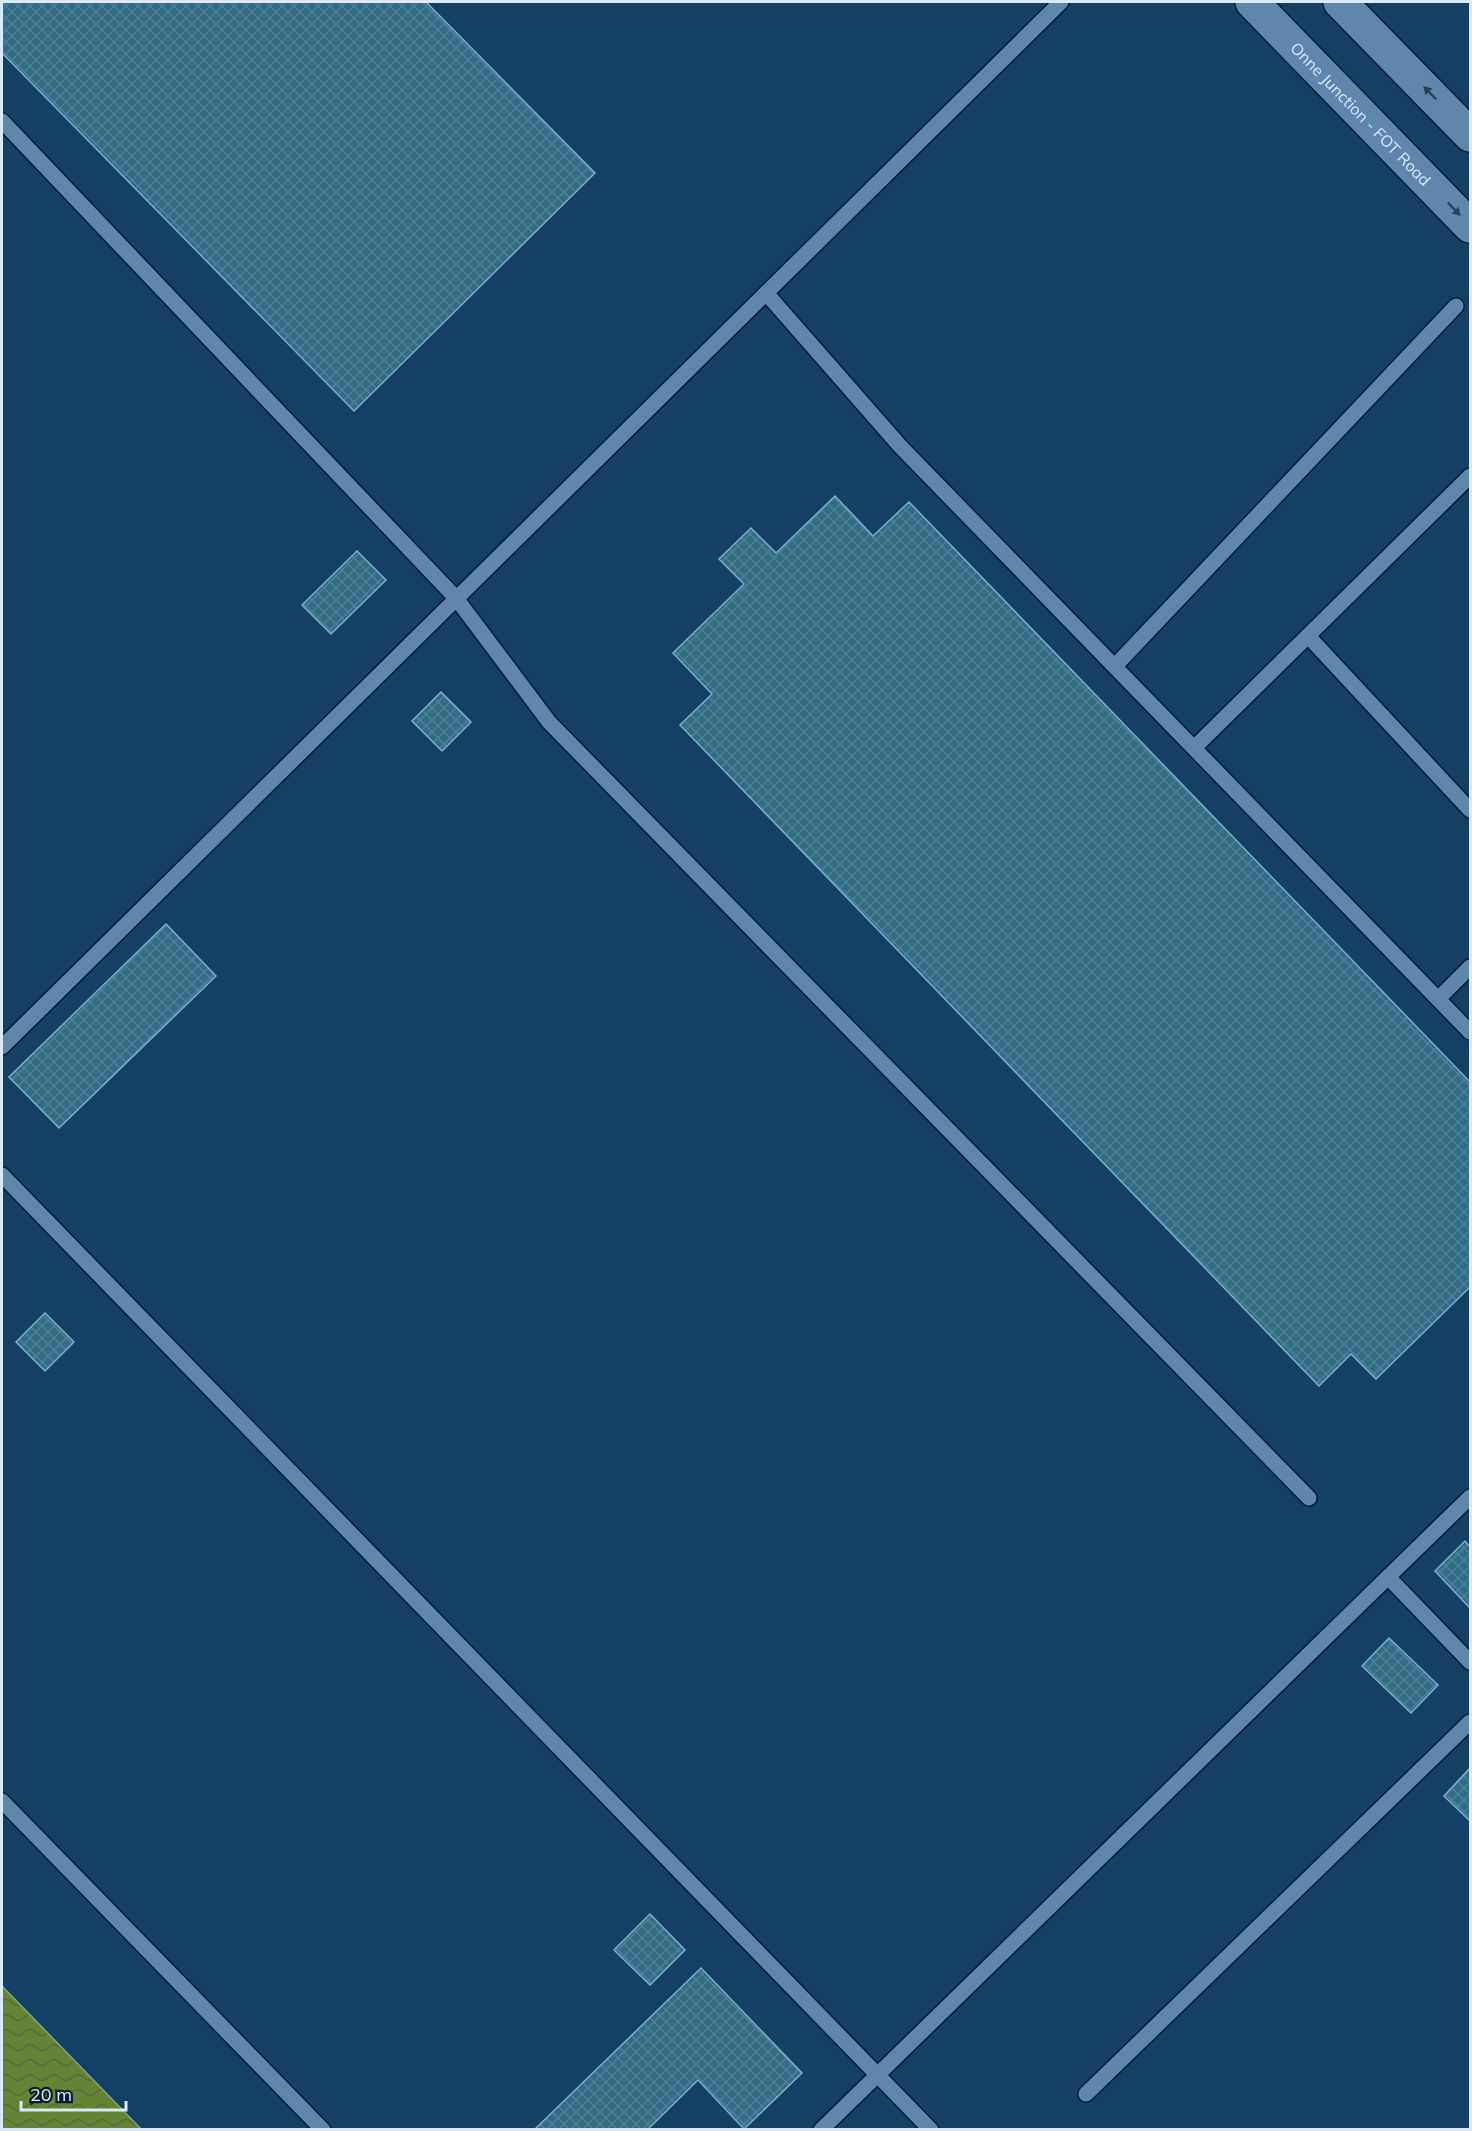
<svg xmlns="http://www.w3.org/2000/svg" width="1472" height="2131" font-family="Mulish,sans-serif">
	<defs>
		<pattern id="water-waves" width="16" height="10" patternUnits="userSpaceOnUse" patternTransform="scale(1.5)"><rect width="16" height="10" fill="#648535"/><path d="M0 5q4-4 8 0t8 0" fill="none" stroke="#566c3e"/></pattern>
		<pattern id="building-cross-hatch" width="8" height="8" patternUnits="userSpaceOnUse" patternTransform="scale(1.5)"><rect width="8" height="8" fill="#316b84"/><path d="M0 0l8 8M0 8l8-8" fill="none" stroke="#4e8096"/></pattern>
	</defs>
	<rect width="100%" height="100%" fill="#113657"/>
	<polygon fill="#154066" points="2,2 1470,2 1470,2129 141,2129 2,1986"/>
	<polygon fill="url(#water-waves)" stroke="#87a370" stroke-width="1.5" points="2,1986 141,2129 2,2129"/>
	<g fill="url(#building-cross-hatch)" stroke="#76b0ca" stroke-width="1.5">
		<polygon points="2,2 426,2 595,173 354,411 2,53"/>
		<polygon points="835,496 873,536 909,502 1470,1082 1470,1287 1376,1379 1351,1354 1319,1386 680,725 712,694 673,653 744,584 719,559 751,528 776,553"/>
		<polygon points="357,551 386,580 331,634 302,605"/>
		<polygon points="441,692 471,722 442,751 412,721"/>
		<polygon points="166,924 216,976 59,1128 9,1077"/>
		<polygon points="45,1313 74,1342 45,1371 16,1342"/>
		<polygon points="1465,1541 1470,1547 1470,1608 1435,1571"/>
		<polygon points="1389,1638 1438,1685 1411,1713 1362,1666"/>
		<polygon points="1470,1768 1470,1821 1444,1796"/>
		<polygon points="650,1914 685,1950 650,1985 614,1950"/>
		<polygon points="701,1968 802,2073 744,2129 698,2080 647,2130 534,2130"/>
	</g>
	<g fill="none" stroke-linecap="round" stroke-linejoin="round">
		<g stroke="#021d35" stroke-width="18">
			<g id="service">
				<polyline points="2,121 456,598 549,722 1309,1498"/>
				<polyline points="766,293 900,446 1470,1032"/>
				<polyline points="1308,636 1470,810"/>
				<polyline points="1115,666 1456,306"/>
				<polyline points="1194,748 1470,476"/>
				<polyline points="1438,999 1470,967"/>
				<polyline points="2,1047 1061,2"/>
				<polyline points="2,1175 931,2130"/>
				<polyline points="1388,1577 1470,1662"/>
				<polyline points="2,1801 323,2130"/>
				<polyline points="1086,2094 1470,1722"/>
				<polyline points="821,2130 1470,1497"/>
			</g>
		</g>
		<g stroke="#021d35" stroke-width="36">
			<g id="tertiary">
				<path id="s1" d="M1252,2L1470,226"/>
				<polyline points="1340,2 1470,135"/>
			</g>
		</g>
		<use href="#service" stroke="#5f86ab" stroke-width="15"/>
		<use href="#tertiary" stroke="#5f86ab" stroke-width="33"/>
	</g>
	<defs><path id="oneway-solid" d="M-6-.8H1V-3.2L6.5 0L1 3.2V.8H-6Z" transform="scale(1.5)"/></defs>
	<g fill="#2a4258">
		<use href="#oneway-solid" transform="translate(1430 93) rotate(-134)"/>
		<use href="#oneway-solid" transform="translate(1454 209) rotate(46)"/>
	</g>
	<g text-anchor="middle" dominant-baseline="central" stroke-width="5" stroke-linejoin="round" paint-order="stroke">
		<g font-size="16" fill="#daeafb" stroke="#0e1d2c">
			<text stroke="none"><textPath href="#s1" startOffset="156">Onne Junction - FOT Road</textPath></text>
		</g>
	</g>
	<rect width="1472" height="2131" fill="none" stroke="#daeafb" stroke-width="6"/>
	<path d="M21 2101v9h105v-9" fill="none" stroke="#daeafb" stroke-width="3"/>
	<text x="30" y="2101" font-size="18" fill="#daeafb" stroke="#0e1d2c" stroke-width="4.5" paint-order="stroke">20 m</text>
</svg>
